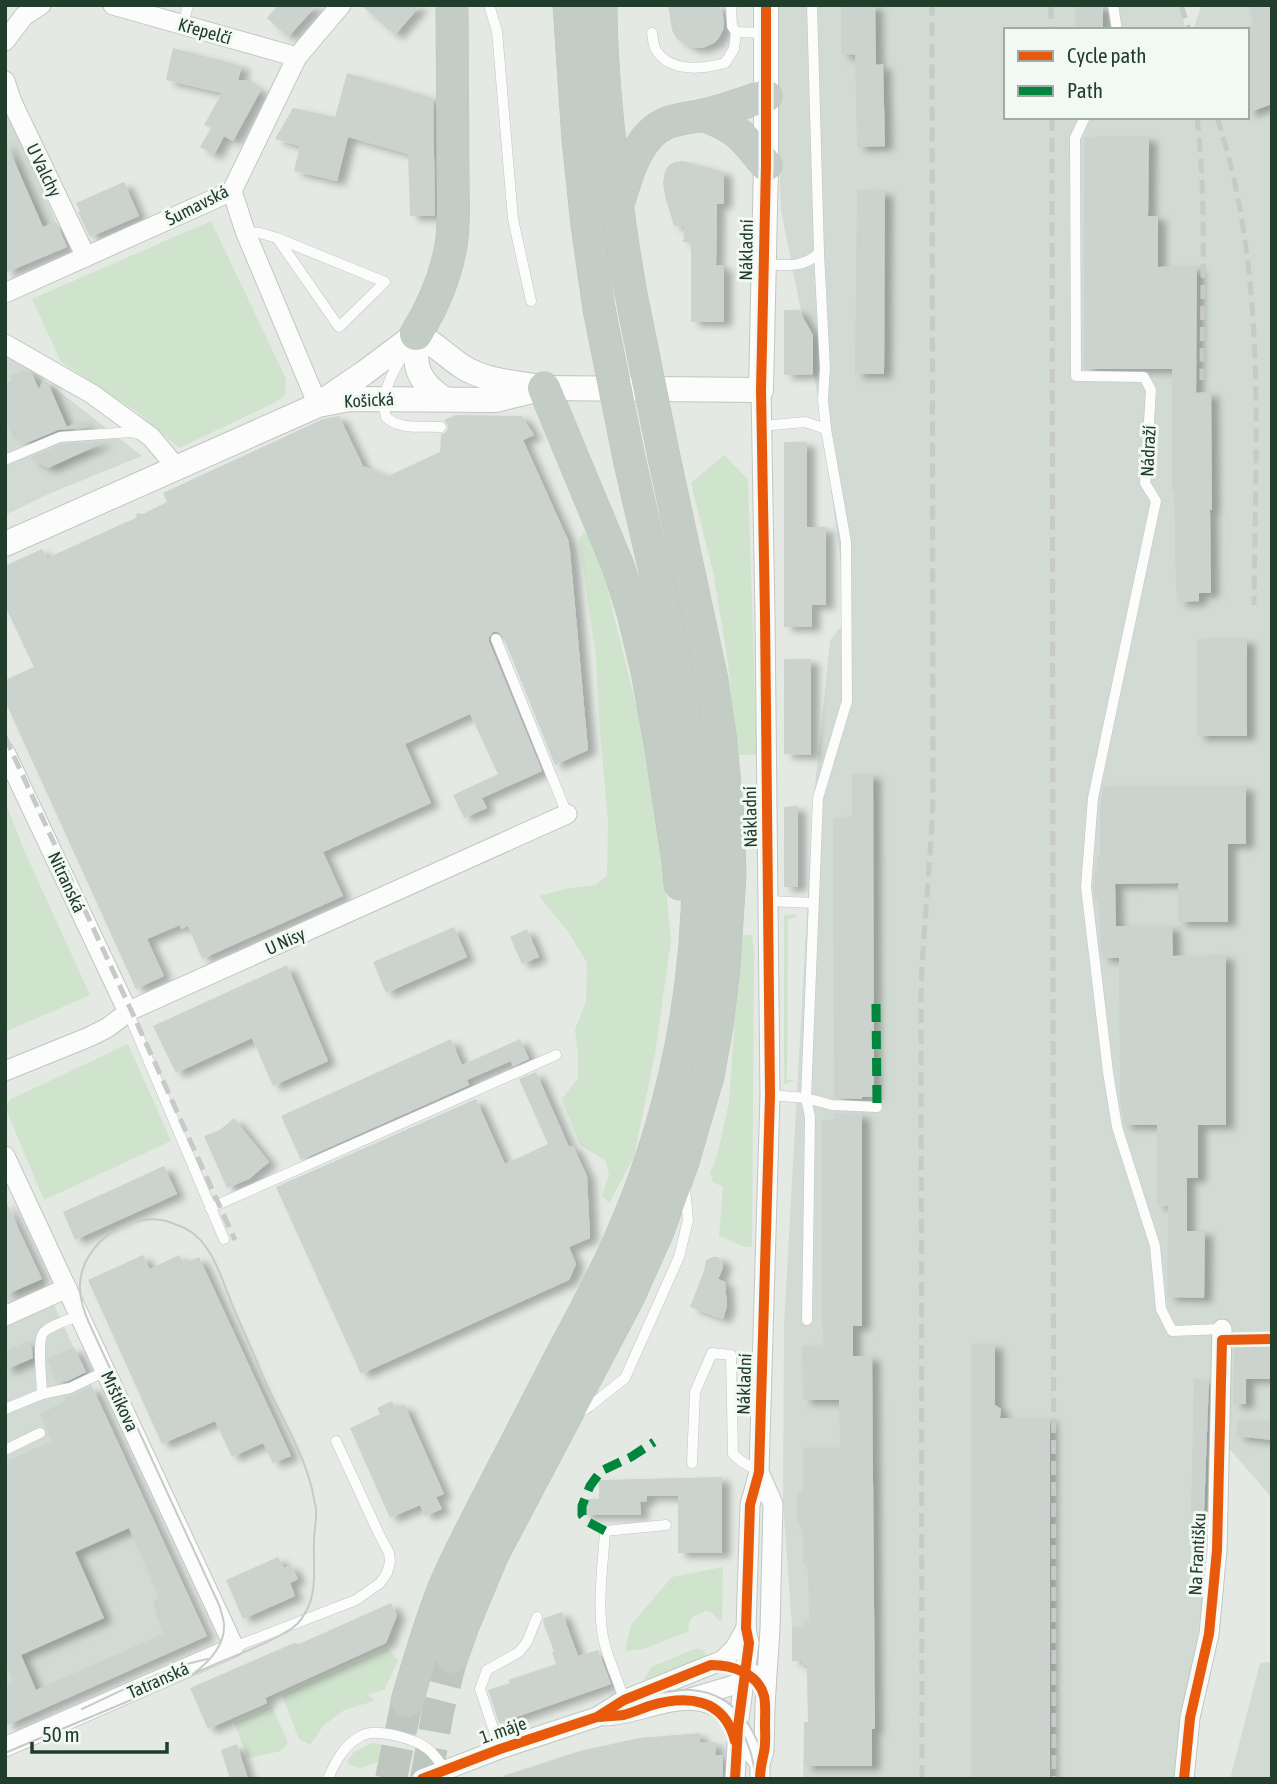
<svg xmlns="http://www.w3.org/2000/svg" width="1277" height="1784" font-family="'Asap Condensed',sans-serif">
	<defs>
		<filter id="shadow"><feDropShadow dx="8" dy="4.5" stdDeviation="3.5" flood-color="#0004"/></filter>
	</defs>
	<rect width="100%" height="100%" fill="#e4e9e4"/>
	<g fill="#d2dbd3">
		<polygon points="779,5 1181,5 1185,30 1006,30 1006,117 1247,117 1247,30 1193,30 1202,5 1272,5 1272,1498 1226,1445 1212,1413 1205,1579 1179,1779 803,1779 804,1722 808,1722 807,1667 802,1666 802,1661 792,1661 792,1627 783,1503 784,1325 813,805 830,641 848,617 821,413 781,210 778,132"/>
		<polygon points="5,105 67,247 5,273"/>
		<polygon points="5,354 29,368 142,456 51,493 5,515"/>
		<polygon points="5,1199 207,1636 5,1726"/>
		<polygon points="1272,1662 1272,1779 1230,1779 1260,1663"/>
	</g>
	<g fill="#cfe3cd">
		<polygon points="211,221 286,379 285,395 276,402 179,448 136,411 61,362 32,299"/>
		<polygon points="724,455 748,480 757,755 738,755 727,656 713,572 691,483"/>
		<polygon points="584,532 597,547 638,713 664,871 671,940 655,1054 634,1157 609,1203 602,1195 609,1175 605,1160 580,1145 562,1099 578,1078 578,1054 575,1030 586,1001 587,963 569,933 539,896 566,889 595,885 607,875 608,822 599,717 596,657 579,540"/>
		<polygon points="5,801 24,850 90,995 5,1032"/>
		<polygon points="796,914 795,918 788,919 787,1080 796,1080 784,1084 784,915"/>
		<polygon points="745,935 752,935 754,950 752,1247 745,1247 719,1236 723,1187 713,1182 710,1173 717,1156 729,1102 740,943"/>
		<polygon points="128,1044 171,1141 44,1200 5,1107 11,1099"/>
		<path d="M723,1567L722,1620L719,1621L712,1613L704,1610L703,1613C693,1614 687,1621 689,1631L644,1649L625,1651L631,1625L672,1577Z"/>
		<polygon points="388,1648 398,1661 384,1690 368,1694 374,1701 344,1710 323,1726 310,1745 299,1739 282,1695"/>
		<polygon points="694,1649 699,1649 704,1651 707,1659 644,1680 651,1667"/>
		<polygon points="272,1706 288,1743 281,1751 248,1758 234,1723"/>
		<polygon points="372,1743 412,1750 360,1768 348,1764 347,1761 354,1752"/>
	</g>
	<g fill="#ccd2ce" fill-rule="evenodd" filter="url(#shadow)">
		<polygon points="278,5 317,5 288,37 267,18"/>
		<polygon points="361,5 421,5 395,35"/>
		<polygon points="668,5 718,5 722,12 724,21 723,30 718,39 714,43 702,48 692,48 677,39 672,30"/>
		<polygon points="841,5 875,5 876,65 883,64 885,146 857,147 855,55 841,54"/>
		<rect x="1075" y="5" width="28" height="25"/>
		<polygon points="1248,5 1272,5 1272,104 1247,113 1247,26 1254,25"/>
		<polygon points="173,48 242,66 238,80 248,81 248,83 261,90 233,141 224,136 214,155 200,147 211,128 204,125 222,93 166,80"/>
		<polygon points="347,73 433,98 435,216 410,216 408,154 348,137 337,181 294,171 300,146 275,139 293,108 335,117"/>
		<polygon points="1084,137 1149,137 1148,216 1158,216 1158,267 1197,266 1196,393 1211,392 1212,510 1210,510 1211,593 1199,593 1199,601 1178,602 1178,593 1176,593 1174,491 1172,491 1172,369 1084,369"/>
		<polygon points="5,140 43,227 56,222 67,247 5,273"/>
		<polygon points="683,161 724,172 724,204 717,204 716,265 724,265 724,322 691,322 691,243 683,242 685,227 674,226 665,196 663,183 665,171 669,165 675,162"/>
		<polygon points="124,182 139,216 90,237 78,212 80,211 76,203"/>
		<polygon points="857,190 885,191 884,374 855,374"/>
		<polygon points="784,310 799,310 813,335 813,374 784,375"/>
		<polygon points="25,370 32,374 39,389 43,380 48,383 67,427 79,421 90,427 58,430 22,445 14,431 11,433 5,421 5,384 12,381 10,376"/>
		<polygon points="456,415 522,416 534,435 523,440 568,540 570,551 588,750 555,765 503,636 498,632 493,632 489,637 489,642 542,771 482,798 487,808 464,818 453,795 498,774 470,714 405,744 431,803 323,852 343,896 202,959 188,926 181,929 180,925 147,939 164,976 136,989 5,701 5,680 34,667 5,606 5,566 42,549 47,558 122,524 136,518 137,513 143,514 167,502 163,493 323,419 339,416 363,466 388,476 440,452 441,434 445,433 448,428 447,423 444,420"/>
		<polygon points="105,442 48,468 30,458 62,444"/>
		<polygon points="784,442 807,442 807,527 826,527 826,605 812,605 812,627 784,627"/>
		<rect x="1197" y="639" width="50" height="97"/>
		<polygon points="784,659 811,659 811,755 784,754"/>
		<polygon points="852,774 873,774 874,1097 862,1097 862,1099 834,1098 833,818 852,818"/>
		<polygon points="1103,786 1246,786 1246,844 1228,844 1228,922 1178,922 1178,883 1115,884 1116,926 1172,926 1173,956 1226,955 1226,1125 1198,1125 1198,1178 1187,1178 1187,1231 1205,1231 1204,1298 1167,1297 1168,1206 1157,1206 1157,1125 1124,1125 1120,1098 1119,958 1102,958 1100,941 1099,900 1095,900 1093,887 1095,870 1097,870 1097,855 1100,855 1100,809"/>
		<polygon points="798,806 798,887 784,887 784,807"/>
		<polygon points="454,927 467,957 386,993 373,962"/>
		<polygon points="527,929 539,957 522,964 510,937"/>
		<polygon points="287,965 328,1061 273,1086 252,1038 176,1073 153,1026"/>
		<polygon points="451,1039 462,1065 520,1039 529,1059 513,1066 511,1061 469,1079 467,1080 469,1085 301,1160 281,1116"/>
		<polygon points="536,1072 569,1147 573,1146 587,1176 590,1238 569,1247 576,1264 569,1280 361,1374 276,1187 476,1099 505,1164 548,1144 519,1079"/>
		<polygon points="834,1113 862,1114 862,1326 853,1326 853,1356 872,1356 875,1729 872,1729 872,1766 804,1766 804,1722 808,1722 807,1666 802,1666 802,1661 792,1661 792,1627 803,1627 803,1621 809,1621 808,1564 803,1564 803,1523 797,1523 797,1492 803,1493 803,1448 840,1448 839,1400 803,1400 802,1346 824,1345 822,1324 822,1120 834,1120"/>
		<polygon points="234,1118 269,1162 249,1179 227,1188 204,1136 220,1130"/>
		<polygon points="164,1166 177,1194 75,1240 63,1212"/>
		<polygon points="5,1200 42,1279 5,1295"/>
		<polygon points="143,1255 150,1269 179,1255 184,1263 199,1257 291,1456 273,1463 263,1443 232,1457 215,1421 162,1444 88,1280"/>
		<polygon points="713,1257 718,1257 723,1262 723,1268 718,1279 725,1282 727,1306 723,1319 690,1307 704,1271 706,1260"/>
		<polygon points="28,1341 32,1350 33,1358 5,1370 5,1351"/>
		<polygon points="971,1344 995,1344 995,1405 1001,1409 1000,1418 1050,1418 1050,1779 971,1779"/>
		<polygon points="74,1347 86,1372 68,1381 57,1383 47,1359"/>
		<polygon points="1234,1347 1272,1348 1272,1379 1246,1379 1246,1404 1233,1404"/>
		<polygon points="1194,1379 1209,1380 1204,1512 1191,1511"/>
		<path d="M92,1386L207,1636L5,1726V1686L14,1682L5,1663V1462L52,1441L40,1414L66,1401L64,1397L73,1395ZM129,1528L159,1596L154,1601V1606L163,1634L36,1690L21,1655L104,1618L75,1552Z"/>
		<polygon points="392,1401 395,1408 404,1404 444,1494 436,1497 442,1509 425,1516 420,1505 390,1518 350,1428 380,1414 377,1408"/>
		<polygon points="1238,1419 1272,1422 1272,1440 1236,1436"/>
		<polygon points="722,1477 722,1553 678,1553 678,1496 647,1496 647,1501 640,1502 641,1515 583,1515 584,1499 599,1499 599,1480"/>
		<polygon points="278,1557 284,1568 291,1565 298,1579 290,1583 295,1596 243,1619 226,1580"/>
		<polygon points="391,1603 397,1615 386,1643 265,1698 267,1703 208,1729 190,1688 294,1643 299,1644"/>
		<polygon points="562,1612 578,1656 598,1650 611,1684 499,1723 488,1690 510,1683 508,1680 556,1664 552,1652 554,1651 543,1622 544,1618"/>
		<polygon points="700,1733 700,1742 716,1742 715,1755 723,1755 723,1779 504,1779 503,1776 580,1751 639,1738"/>
		<polygon points="237,1744 248,1779 230,1779 221,1750"/>
	</g>
	<g fill="none" stroke-linecap="round" stroke-linejoin="round">
		<g stroke="#bdc7bf" stroke-width="32" stroke-dasharray="32 16" stroke-linecap="butt">
			<polyline points="391,1779 407,1701"/>
			<polyline points="426,1779 438,1711 452,1657"/>
		</g>
		<g stroke="#c1c6c2" stroke-width="11">
			<g id="service">
				<polyline points="489,5 497,31 513,219 531,301"/>
				<polyline points="731,5 732,26 736,32 766,33"/>
				<polyline points="1113,5 1117,30"/>
				<polyline points="183,25 188,5"/>
				<path d="M652,33C653,38 653,45 656,50C670,73 703,69 725,63L734,49L736,32"/>
				<polyline points="1085,117 1075,138 1076,376 1144,377 1151,390 1145,483 1156,501 1093,798 1086,887 1108,1072 1117,1127 1155,1246 1161,1309 1172,1331 1222,1329"/>
				<polyline points="245,232 260,233 277,238 339,327 385,282 277,238"/>
				<polyline points="819,253 825,368 823,400 826,429 846,542 847,701 818,798 806,1098 832,1105 877,1107"/>
				<path d="M764,264C785,265 802,269 819,253L812,5"/>
				<path d="M405,353C393,370 380,395 386,417C398,430 424,426 441,427"/>
				<polyline points="761,426 805,422 826,429"/>
				<polyline points="5,460 60,437 131,432 140,434"/>
				<polyline points="496,639 567,814"/>
				<polyline points="768,901 813,903"/>
				<polyline points="128,1012 224,1239"/>
				<polyline points="770,1095 806,1098 810,1117 807,1320"/>
				<polyline points="210,1208 556,1055"/>
				<path d="M42,1394C42,1380 36,1340 44,1332C52,1324 69,1320 80,1315"/>
				<polyline points="5,1409 42,1394 70,1388 106,1371"/>
				<polyline points="577,1414 590,1406 625,1378 679,1257 688,1220 685,1189"/>
				<polyline points="5,1450 40,1433"/>
				<polyline points="692,1463 695,1392 712,1353 731,1355 733,1454 742,1462 759,1471"/>
				<polyline points="234,1647 356,1600 380,1583 387,1573 390,1562 389,1553 378,1532 336,1441"/>
				<path d="M624,1700C618,1679 607,1658 603,1637C597,1604 603,1565 605,1531L666,1525"/>
				<polyline points="500,1749 480,1689 487,1670 519,1652 527,1642 537,1617"/>
				<path d="M328,1779C335,1762 344,1745 361,1736C376,1727 415,1739 428,1749C435,1755 440,1763 446,1770"/>
			</g>
		</g>
		<g stroke="#c1c6c2" stroke-width="21">
			<g id="minor">
				<polyline points="113,5 297,57"/>
				<polyline points="5,41 24,16 41,5"/>
				<polyline points="5,81 12,102 86,257"/>
				<polyline points="232,191 245,231 318,405"/>
				<polyline points="5,293 232,191 297,57 341,5"/>
				<polyline points="5,344 92,394 151,437 177,468"/>
				<polyline points="5,752 128,1012"/>
				<polyline points="5,1071 89,1037 107,1028 131,1010 567,814"/>
				<polyline points="5,1156 234,1647 5,1747"/>
				<polyline points="5,1316 67,1288"/>
				<polyline points="759,1472 773,1504 770,1629 765,1706 764,1751 760,1764 760,1779"/>
				<polyline points="690,1698 734,1685 753,1674"/>
				<path d="M605,1716C650,1714 701,1676 738,1726C743,1733 746,1742 750,1750C753,1755 757,1759 760,1764"/>
				<polyline points="422,1779 500,1749 597,1717 624,1700 723,1660 735,1648 746,1628"/>
				<polyline points="735,1779 738,1727 749,1643 746,1628 750,1505 759,1472 770,1095 765,615 761,390"/>
				<polyline points="1184,1779 1190,1718 1209,1634 1217,1550 1222,1329"/>
			</g>
		</g>
		<g stroke="#c1c6c2" stroke-width="26">
			<g id="tertiary">
				<path d="M416,334C434,342 447,357 463,367C484,380 509,382 533,386"/>
				<path d="M416,334C415,367 415,379 444,399"/>
				<polyline points="323,401 364,373 416,334"/>
				<polyline points="5,544 318,405 350,399 495,400 544,388 761,390 766,165 766,5"/>
			</g>
		</g>
		<g stroke="#bcc5bf" stroke-width="33">
			<g id="trunk">
				<polyline points="569,5 578,140 587,225 599,309"/>
				<path d="M601,5C601,52 605,98 610,144C616,199 623,254 634,309"/>
				<path d="M703,115C738,128 744,137 766,165"/>
				<path d="M620,198C628,171 639,134 667,123C679,118 692,118 704,115C725,110 745,102 766,96"/>
				<path d="M416,334C432,308 444,281 450,251C455,227 453,200 453,176C453,119 452,62 452,5"/>
				<polyline points="544,388 618,566 633,613 647,671 660,743 678,861 680,884"/>
				<polyline points="452,1657 463,1626 493,1554 629,1296 658,1231 683,1162 708,1076 717,1026 724,968 730,874 728,816 720,735 712,680 664,457"/>
				<path d="M407,1701C419,1662 430,1621 446,1583C460,1551 477,1519 493,1488C516,1444 539,1399 562,1354C584,1313 606,1273 624,1230C682,1096 707,946 695,800C685,684 654,571 629,458"/>
			</g>
		</g>
		<use href="#service" stroke="#fbfcfb" stroke-width="10"/>
		<use href="#minor" stroke="#fbfcfb" stroke-width="19"/>
		<use href="#tertiary" stroke="#fbfcfb" stroke-width="24"/>
		<use href="#trunk" stroke="#c4ccc6" stroke-width="32"/>
		<g stroke="#c7cac8" stroke-width="2">
			<path d="M647,1707C705,1690 750,1713 755,1777"/>
			<path d="M82,1709C122,1691 164,1667 208,1659"/>
			<path d="M5,1753C73,1724 142,1696 209,1667C235,1655 263,1646 286,1632C294,1628 301,1621 305,1613C318,1593 313,1564 314,1541C314,1531 317,1520 316,1509C315,1503 313,1495 312,1489C302,1448 277,1411 261,1372C253,1351 243,1331 234,1309C224,1286 215,1251 195,1235C189,1229 180,1226 172,1223C133,1208 82,1242 80,1284C79,1298 84,1312 90,1325L220,1607C221,1613 224,1619 224,1625C225,1646 209,1662 193,1674"/>
			<path d="M411,1779L648,1696C662,1692 676,1689 691,1690C737,1693 764,1736 765,1779"/>
		</g>
		<g stroke="#c7cac8" stroke-width="5" stroke-dasharray="14 7" stroke-linecap="butt">
			<polyline points="1051,5 1051,30"/>
			<polyline points="1181,5 1189,30"/>
			<polyline points="1052,117 1054,1779"/>
			<path d="M1197,117C1207,204 1202,293 1202,380"/>
			<path d="M1217,117C1268,273 1255,444 1254,605"/>
			<polyline points="5,737 131,1010 235,1240"/>
			<path d="M922,1779L921,992C923,927 931,863 933,798L932,5"/>
		</g>
		<g stroke="#bcc5bf" stroke-width="33" stroke-linecap="butt">
			<g id="trunk-bridge">
				<polyline points="599,309 629,458"/>
				<polyline points="634,309 664,457"/>
			</g>
		</g>
		<use href="#trunk-bridge" stroke="#c4ccc6" stroke-width="32"/>
		<g stroke="#00873e" stroke-width="9" stroke-dasharray="18 9" stroke-linecap="butt">
			<polyline points="876,1004 877,1107"/>
			<polyline points="605,1531 588,1522 582,1515 582,1506 590,1486 601,1471 631,1457 654,1442"/>
		</g>
		<g stroke="#f2f8f3" stroke-width="15">
			<g id="cycleway">
				<path d="M600,1717C607,1716 615,1716 623,1715C632,1713 640,1709 649,1706C686,1695 724,1697 735,1741"/>
				<path d="M422,1779L500,1749L597,1717L624,1700L711,1665C732,1665 758,1673 764,1696C766,1705 765,1715 765,1724C765,1733 766,1743 764,1752C762,1762 760,1768 760,1779"/>
				<polyline points="735,1779 738,1727 749,1643 746,1628 750,1505 759,1472 770,1095 765,615 761,390 766,165 766,5"/>
				<polyline points="1184,1779 1190,1718 1209,1634 1217,1550 1222,1340 1272,1339"/>
			</g>
		</g>
		<use href="#cycleway" stroke="#e8590c" stroke-width="10"/>
	</g>
	<g text-anchor="middle" dominant-baseline="central" stroke-width="6" stroke-linejoin="round" paint-order="stroke">
		<g font-size="18" fill="#213d2b" stroke="#f2f8f3">
			<text transform="translate(205 31) rotate(16)">Křepelčí</text>
			<text transform="translate(44 170) rotate(64)">U Valchy</text>
			<text transform="translate(197 205) rotate(-27)">Šumavská</text>
			<text transform="translate(746 250) rotate(-89)">Nákladní</text>
			<text transform="translate(369 400) rotate(-3)">Košická</text>
			<text transform="translate(1148 451) rotate(-87)">Nádraží</text>
			<text transform="translate(750 817) rotate(-91)">Nákladní</text>
			<text transform="translate(67 882) rotate(65)">Nitranská</text>
			<text transform="translate(285 941) rotate(-24)">U Nisy</text>
			<text transform="translate(744 1384) rotate(-88)">Nákladní</text>
			<text transform="translate(120 1401) rotate(65)">Mrštíkova</text>
			<text transform="translate(1197 1554) rotate(-87)">Na Františku</text>
			<text transform="translate(158 1680) rotate(-24)">Tatranská</text>
			<text transform="translate(503 1730) rotate(-19)">1. máje</text>
		</g>
	</g>
	<rect width="1277" height="1784" fill="none" stroke="#213d2b" stroke-width="14"/>
	<rect x="1004" y="28" width="245" height="91" fill="#f2f8f3" stroke="#9eada3" stroke-width="2"/>
	<rect x="1018" y="51" width="35" height="10" fill="#e8590c" stroke="#9eada3" stroke-width="2"/>
	<text x="1067" y="63" font-size="21" fill="#213d2b">Cycle path</text>
	<rect x="1018" y="86" width="35" height="10" fill="#00873e" stroke="#9eada3" stroke-width="2"/>
	<text x="1067" y="98" font-size="21" fill="#213d2b">Path</text>
	<path d="M32 1742v10h135v-10" fill="none" stroke="#213d2b" stroke-width="3.5"/>
	<text x="42" y="1742" font-size="21" fill="#213d2b" stroke="#f2f8f3" stroke-width="5" paint-order="stroke">50 m</text>
</svg>
